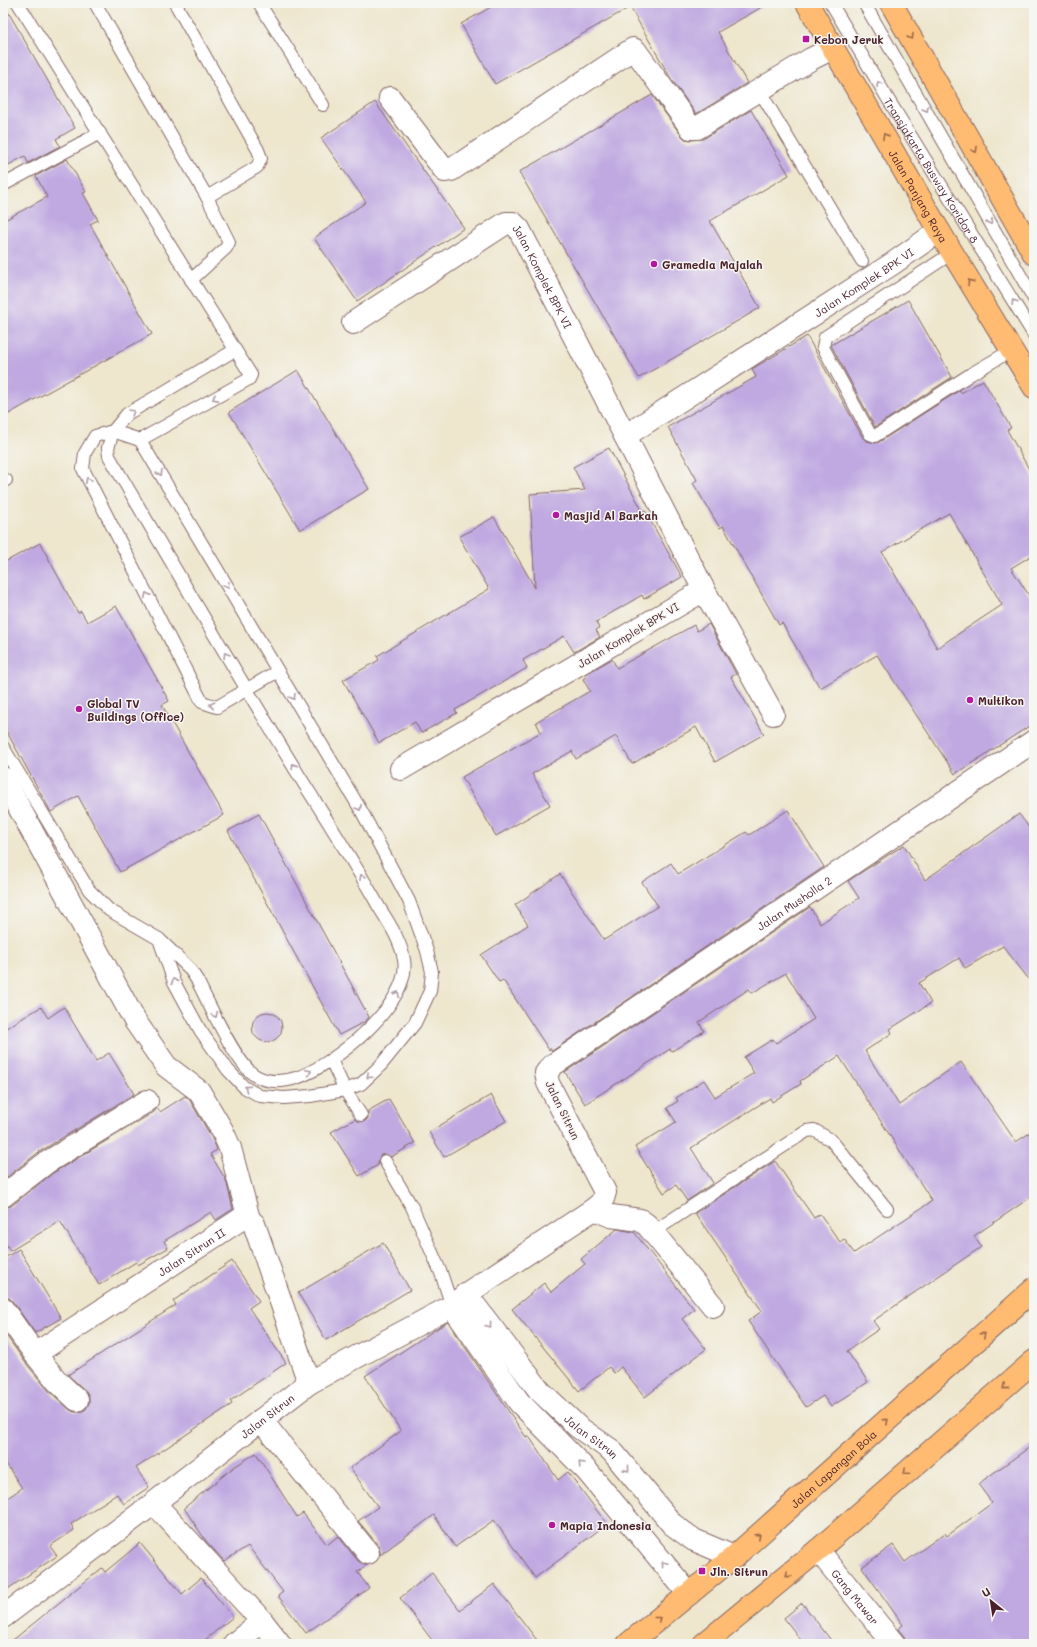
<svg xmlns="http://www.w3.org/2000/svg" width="1037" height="1647" font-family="Mali,sans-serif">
	<rect width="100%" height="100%" fill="#f6f6f2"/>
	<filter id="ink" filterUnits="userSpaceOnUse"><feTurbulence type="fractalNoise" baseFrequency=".025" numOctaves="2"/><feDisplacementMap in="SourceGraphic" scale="8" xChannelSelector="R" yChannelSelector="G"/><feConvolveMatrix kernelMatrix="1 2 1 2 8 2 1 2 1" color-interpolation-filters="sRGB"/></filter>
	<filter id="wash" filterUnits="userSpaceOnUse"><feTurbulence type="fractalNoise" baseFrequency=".012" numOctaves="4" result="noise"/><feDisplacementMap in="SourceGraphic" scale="16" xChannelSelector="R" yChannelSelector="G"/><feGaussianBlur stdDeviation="0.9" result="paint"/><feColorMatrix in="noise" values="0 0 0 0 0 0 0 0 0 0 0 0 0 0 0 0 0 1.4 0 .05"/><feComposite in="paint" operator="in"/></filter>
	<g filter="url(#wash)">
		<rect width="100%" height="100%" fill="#eee6cd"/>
		<g id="blocks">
			<g fill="#c0a9e1" fill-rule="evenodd">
				<polygon points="3,3 75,128 56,139 60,146 28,163 25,156 3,168"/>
				<polygon points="498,3 769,3 718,32 747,83 696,114 670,77 630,7 495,84 461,24"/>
				<polygon points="652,95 681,135 685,139 691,140 703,139 751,110 789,175 710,221 760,308 639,378 519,172"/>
				<polygon points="375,102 464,228 357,301 314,238 366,202 321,138"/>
				<polygon points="67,159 86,192 83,193 98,220 90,224 152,334 3,417 3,221 47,197 36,176"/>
				<polygon points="908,300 952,377 875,427 831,345"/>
				<path d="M807,336L863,438L867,441L875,443L879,442L960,390L961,393L983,380L1011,428L1007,430L1034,478V554L1011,568L1034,603V723L955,774L877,655L820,688L782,623L779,625L723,526L720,528L693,483L697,480L668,427L756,377L752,369ZM949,513L1002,605L937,648L882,552Z"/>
				<polygon points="298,370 369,489 300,530 229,412"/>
				<polygon points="609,448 643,512 645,511 682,577 644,599 642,595 596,622 599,628 596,630 600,637 574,652 564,636 523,660 527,668 455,710 457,713 421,733 415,722 379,743 343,680 379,660 377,656 489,589 459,537 494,517 535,588 530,494 585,490 573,467"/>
				<polygon points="40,543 78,613 81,611 87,622 116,606 169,701 162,705 224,815 120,872 78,796 51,812 3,725 3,563"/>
				<polygon points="709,624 736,674 731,677 764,734 715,762 696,727 632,764 616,736 576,759 572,751 532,774 550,805 496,836 462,777 541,732 536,722 590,691 583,679 587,676 586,674 612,659 617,668 694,625 697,631"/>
				<polygon points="788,810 824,867 552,1051 550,1048 549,1050 503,980 499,982 481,955 528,925 515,905 560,874 604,940 658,906 642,882 671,863 678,874 746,832 749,835"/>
				<polygon points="259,814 369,1017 366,1021 339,1035 228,831"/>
				<polygon points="1019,814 1034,834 1034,986 1003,946 965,968 959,958 919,983 931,1003 890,1029 892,1033 865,1051 899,1105 961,1062 1016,1142 1034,1130 1034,1195 974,1236 981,1247 873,1321 879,1329 847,1351 868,1382 831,1407 823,1396 806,1407 748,1321 762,1311 695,1213 775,1161 814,1218 820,1214 840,1242 844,1239 854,1253 932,1201 839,1056 800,1081 801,1084 772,1102 770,1098 691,1148 713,1183 687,1201 676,1185 664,1193 635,1147 676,1122 667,1108 678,1101 676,1098 704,1080 715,1097 754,1073 744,1057 773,1039 776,1043 814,1019 786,973 752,993 749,989 699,1022 704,1031 672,1051 670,1049 585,1104 565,1072 810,907 820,924 859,898 848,881 904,845 925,880"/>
				<polygon points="41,1007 48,1018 64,1007 96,1061 109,1053 134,1094 39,1152 3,1180 3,1030"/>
				<circle cx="267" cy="1027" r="15"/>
				<polygon points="491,1095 506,1121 444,1157 429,1132"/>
				<polygon points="185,1096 189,1099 211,1136 217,1150 210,1154 226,1180 233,1209 216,1220 211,1212 164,1241 168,1248 138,1265 136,1262 99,1285 60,1221 10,1251 3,1238 3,1208 11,1206 53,1173 154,1112 157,1108 160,1112"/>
				<polygon points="389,1099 415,1143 391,1157 385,1154 381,1155 378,1161 378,1165 359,1176 331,1132 355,1119 358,1122 365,1121 368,1118 368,1111"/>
				<polygon points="617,1229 634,1232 694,1309 682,1319 706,1349 645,1397 621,1367 614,1373 609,1367 579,1391 512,1309 544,1283 551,1292 585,1264 581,1259"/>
				<polygon points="383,1243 410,1290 326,1340 298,1293"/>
				<polygon points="19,1249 61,1318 35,1333 13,1302 9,1298 3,1297 3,1259"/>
				<polygon points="232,1261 259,1301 249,1308 286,1363 230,1401 232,1404 136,1468 149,1487 124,1504 117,1494 71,1524 74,1530 50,1546 57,1556 3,1592 3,1501 22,1488 3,1459 3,1331 25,1362 48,1390 69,1409 74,1412 81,1412 86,1409 89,1403 89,1396 86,1391 68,1375 176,1305 173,1301"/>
				<polygon points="448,1322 526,1437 528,1435 558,1480 568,1472 607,1524 535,1578 494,1520 455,1547 434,1515 380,1555 380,1551 378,1545 358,1521 378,1507 350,1468 401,1431 365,1376 433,1331"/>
				<polygon points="1034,1444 1034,1644 906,1644 904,1636 898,1629 903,1625 862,1567 893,1545 905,1562 945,1533 947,1536 992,1503 978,1484"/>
				<polygon points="256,1453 297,1517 303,1513 327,1545 338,1536 358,1561 367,1565 357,1572 369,1588 306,1633 278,1596 283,1592 248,1546 224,1561 206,1541 184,1508 234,1467"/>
				<polygon points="140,1543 182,1594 201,1578 233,1617 200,1644 8,1644 102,1568 105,1572"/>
				<polygon points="432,1573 460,1610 494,1584 540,1644 435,1644 400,1598"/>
				<polygon points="802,1603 834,1644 804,1644 784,1618"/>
			</g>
		</g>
	</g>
	<g filter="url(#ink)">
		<use href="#blocks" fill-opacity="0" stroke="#836564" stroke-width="1"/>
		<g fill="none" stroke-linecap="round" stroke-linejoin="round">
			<g stroke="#836564" stroke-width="14">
				<g id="lane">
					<polyline points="18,3 251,375 249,379 140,440"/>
					<polyline points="95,3 207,197"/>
					<polyline points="175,3 258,150 261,158 257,167 207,197 229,242 226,248 191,280"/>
					<polyline points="259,3 323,105"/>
					<path id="s1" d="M831,3L888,99L1034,335"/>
					<polyline points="864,3 1034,299"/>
					<polyline points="759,90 862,261"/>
					<polyline points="3,185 100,133"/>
					<polyline points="952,253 825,337 823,347 870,434 875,436 971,374 1012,350"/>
					<polyline points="3,481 6,480"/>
					<path d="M3,747L89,890L109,910L159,939L189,968L197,980C208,1002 237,1066 256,1076C269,1083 283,1082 296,1078C333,1066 412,1003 404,960C401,941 389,923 379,907C355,864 329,823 303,782C236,674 173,565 109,456L108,448L113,431L127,414L235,350"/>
					<polyline points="159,939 174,982 200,1030 228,1070 244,1087 260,1096 284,1098 310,1096 345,1090 361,1084 381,1065 415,1023 430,991 432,972 427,951 409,901 362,812 140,440 113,431 95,436 85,453 83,469 202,702 217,707 278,671"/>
					<polyline points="331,1060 345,1090 361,1115"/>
					<polyline points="385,1161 412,1207 441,1273 452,1306"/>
					<polyline points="653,1232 796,1138 807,1131 814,1130 831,1140 887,1209"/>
				</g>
			</g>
			<g stroke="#836564" stroke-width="24">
				<g id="street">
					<polyline points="390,98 445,171 451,170 633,49 635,50 691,128 697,128 811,59 833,48"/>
					<path id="s2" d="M353,323L506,223H513L519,229L704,590L401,769"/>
					<path id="s3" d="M625,436L892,264L939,231"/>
					<polyline points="704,590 773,714"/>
					<polyline points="3,778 135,1021 166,1066 199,1091 222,1130 230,1148 249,1219"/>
					<polyline points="3,1196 46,1163 147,1101"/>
					<polyline points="594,1209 611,1216 640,1220 647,1225 713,1306"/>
					<path id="s4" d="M466,1294L540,1391L578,1427L611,1450L672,1524L694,1540L734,1557"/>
					<polyline points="452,1306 519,1402 587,1471 689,1594"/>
					<path id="s5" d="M3,1309L35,1354L241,1219H249L254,1224L309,1383"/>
					<polyline points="35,1354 57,1381 77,1400"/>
					<polyline points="261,1420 368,1553"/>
					<polyline points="154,1503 262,1621 280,1644"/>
					<path id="s6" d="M818,1550L894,1644"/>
					<path id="s7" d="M3,1617L154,1503L309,1383L347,1362L452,1306L466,1294L594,1209L602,1202L605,1192L548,1083L546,1073L553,1065L1034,741"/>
					<polyline points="234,1644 262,1621"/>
				</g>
			</g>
			<g stroke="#836564" stroke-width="24">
				<g id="primary">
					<path id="s8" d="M807,3L939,231L1034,387"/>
					<polyline points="891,3 1034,254"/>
					<path id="s9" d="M628,1644L734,1557L1034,1289"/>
					<polyline points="704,1644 818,1550 1034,1361"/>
				</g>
			</g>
			<use href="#lane" stroke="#fff" stroke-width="12"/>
			<use href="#street" stroke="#fff" stroke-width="22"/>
			<use href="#primary" stroke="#febb71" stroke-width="22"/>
		</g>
		<defs><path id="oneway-chevron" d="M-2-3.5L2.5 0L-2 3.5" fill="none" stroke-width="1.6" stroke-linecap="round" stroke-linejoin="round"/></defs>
		<g stroke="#9b654a">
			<use href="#oneway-chevron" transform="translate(911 37) rotate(60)"/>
			<use href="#oneway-chevron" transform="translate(885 136) rotate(-120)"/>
			<use href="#oneway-chevron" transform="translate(975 150) rotate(60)"/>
			<use href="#oneway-chevron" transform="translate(970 282) rotate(-122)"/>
			<use href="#oneway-chevron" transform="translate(983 1335) rotate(-42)"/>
			<use href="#oneway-chevron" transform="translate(1005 1387) rotate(139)"/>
			<use href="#oneway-chevron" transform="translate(886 1421) rotate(-42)"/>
			<use href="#oneway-chevron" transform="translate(906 1472) rotate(139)"/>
			<use href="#oneway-chevron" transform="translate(758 1536) rotate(-42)"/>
			<use href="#oneway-chevron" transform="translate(788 1575) rotate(140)"/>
			<use href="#oneway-chevron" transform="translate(658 1619) rotate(-39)"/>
		</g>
		<g stroke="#ae9aa0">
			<use href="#oneway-chevron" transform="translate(879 84) rotate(-120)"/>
			<use href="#oneway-chevron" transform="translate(926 109) rotate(60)"/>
			<use href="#oneway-chevron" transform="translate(990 222) rotate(60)"/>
			<use href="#oneway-chevron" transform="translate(1014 302) rotate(-122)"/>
			<use href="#oneway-chevron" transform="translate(215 398) rotate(151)"/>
			<use href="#oneway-chevron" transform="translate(132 412) rotate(-32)"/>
			<use href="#oneway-chevron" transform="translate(160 473) rotate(59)"/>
			<use href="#oneway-chevron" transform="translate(88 480) rotate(-117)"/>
			<use href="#oneway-chevron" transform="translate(227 585) rotate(59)"/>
			<use href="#oneway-chevron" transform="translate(147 595) rotate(-117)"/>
			<use href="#oneway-chevron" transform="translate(226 655) rotate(-121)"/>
			<use href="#oneway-chevron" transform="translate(293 697) rotate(59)"/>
			<use href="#oneway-chevron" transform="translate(212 705) rotate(-167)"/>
			<use href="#oneway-chevron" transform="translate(294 766) rotate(-122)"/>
			<use href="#oneway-chevron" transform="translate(359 808) rotate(60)"/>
			<use href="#oneway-chevron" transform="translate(362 877) rotate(-120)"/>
			<use href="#oneway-chevron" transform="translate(174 981) rotate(-114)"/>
			<use href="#oneway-chevron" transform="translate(397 994) rotate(-60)"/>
			<use href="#oneway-chevron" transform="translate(215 1015) rotate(62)"/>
			<use href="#oneway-chevron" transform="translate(309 1072) rotate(-27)"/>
			<use href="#oneway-chevron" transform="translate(369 1076) rotate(138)"/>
			<use href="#oneway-chevron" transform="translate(247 1088) rotate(-146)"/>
			<use href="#oneway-chevron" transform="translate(489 1325) rotate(52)"/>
			<use href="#oneway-chevron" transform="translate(581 1464) rotate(-133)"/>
			<use href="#oneway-chevron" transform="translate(627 1469) rotate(51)"/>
			<use href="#oneway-chevron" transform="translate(664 1564) rotate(-130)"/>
		</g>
	</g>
	<g fill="#b5179e" stroke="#f6f6f2" stroke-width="1.5">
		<rect x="802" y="35" width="8" height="8" rx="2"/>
		<circle cx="654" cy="264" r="4"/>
		<circle cx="556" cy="515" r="4"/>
		<circle cx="970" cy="700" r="4"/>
		<circle cx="79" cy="709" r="4"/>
		<circle cx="552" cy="1525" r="4"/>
		<rect x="698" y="1567" width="8" height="8" rx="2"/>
	</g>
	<g text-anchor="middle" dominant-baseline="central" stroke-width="3" stroke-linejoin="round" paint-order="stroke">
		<g font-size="11" font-weight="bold" fill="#4a1f2b" stroke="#f6f6f2" text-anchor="start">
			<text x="814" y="39">Kebon Jeruk</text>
			<text x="662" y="264">Gramedia Majalah</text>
			<text x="564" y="515">Masjid Al Barkah</text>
			<text x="978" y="700">Multikon</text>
			<text x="87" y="703">Global TV<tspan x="87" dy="13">Buildings (Office)</tspan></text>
			<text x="560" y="1525">Mapia Indonesia</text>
			<text x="710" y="1571">Jln. Sitrun</text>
		</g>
		<g font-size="11" fill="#4a1f2b" stroke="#f6f6f2">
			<text stroke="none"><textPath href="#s1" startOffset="195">Transjakarta Busway Koridor 8</textPath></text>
			<text stroke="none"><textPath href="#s8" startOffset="223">Jalan Panjang Raya</textPath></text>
			<text stroke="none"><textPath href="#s2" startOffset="251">Jalan Komplek BPK VI</textPath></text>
			<text stroke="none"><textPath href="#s3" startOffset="284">Jalan Komplek BPK VI</textPath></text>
			<text transform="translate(628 635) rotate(-31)">Jalan Komplek BPK VI</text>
			<text stroke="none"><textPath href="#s7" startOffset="1175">Jalan Musholla 2</textPath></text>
			<text transform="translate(563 1110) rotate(64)">Jalan Sitrun</text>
			<text stroke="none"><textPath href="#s5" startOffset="242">Jalan Sitrun II</textPath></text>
			<text stroke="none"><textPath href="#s7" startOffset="332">Jalan Sitrun</textPath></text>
			<text stroke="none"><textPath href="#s4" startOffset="191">Jalan Sitrun</textPath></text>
			<text stroke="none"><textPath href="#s9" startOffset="270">Jalan Lapangan Bola</textPath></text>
			<text stroke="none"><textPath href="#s6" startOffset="60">Gang Mawar</textPath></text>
		</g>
	</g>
	<rect width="1037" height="1647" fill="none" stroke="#f6f6f2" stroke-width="16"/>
	<g transform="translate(991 1601) rotate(330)" stroke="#f6f6f2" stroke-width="3" paint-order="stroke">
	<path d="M0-3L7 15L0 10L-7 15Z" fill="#4a1f2b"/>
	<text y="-6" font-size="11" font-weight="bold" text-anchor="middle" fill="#4a1f2b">U</text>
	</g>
</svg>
